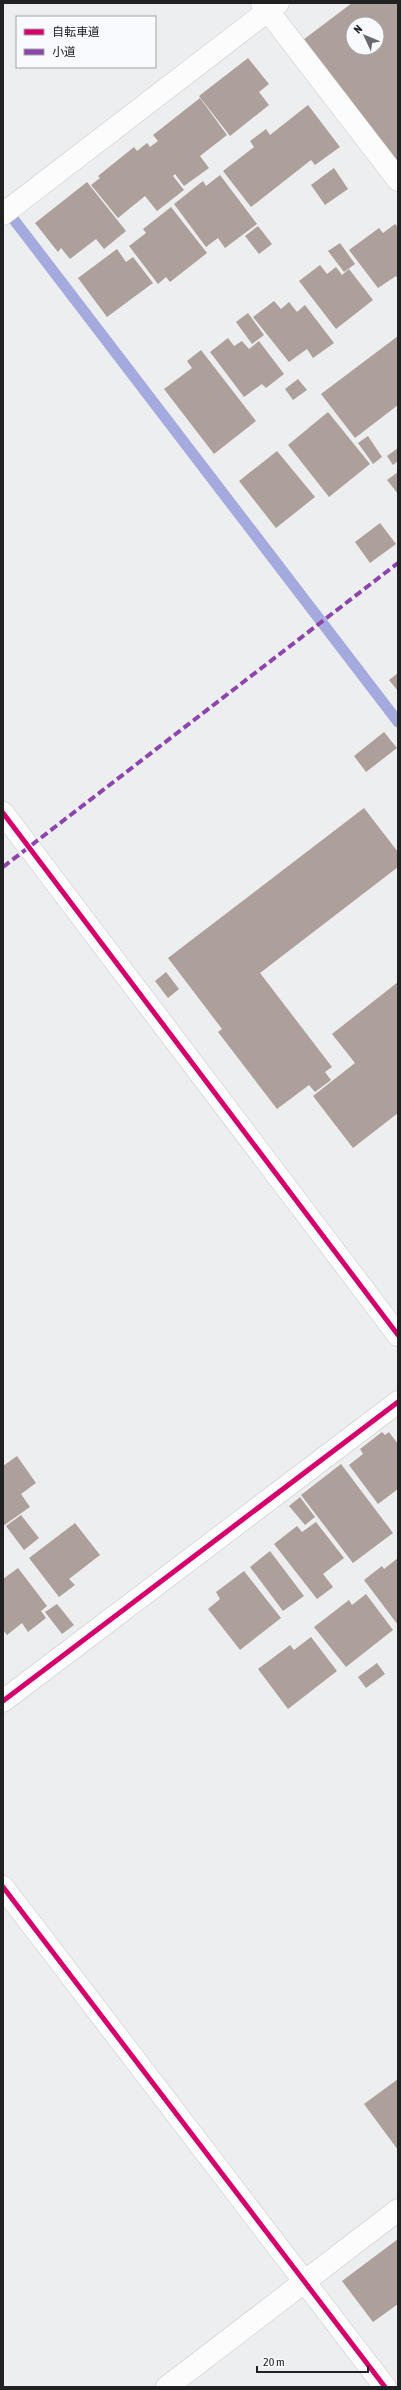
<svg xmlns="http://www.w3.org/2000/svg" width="401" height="2390" font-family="'Asap Condensed','Noto Sans JP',sans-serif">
	<rect width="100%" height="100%" fill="#edeeef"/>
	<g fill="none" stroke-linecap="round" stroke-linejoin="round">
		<polyline stroke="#a5aade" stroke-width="11" points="5,208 398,722"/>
	</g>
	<g fill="#ad9f99" fill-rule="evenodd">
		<path d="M352,3H398V164L303,40ZM353,24H377V48H353Z"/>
		<polygon points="248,58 269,84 259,92 269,105 230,136 199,96"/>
		<polygon points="200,98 227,135 200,156 209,168 184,186 175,174 173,176 184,190 157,211 145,196 118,218 91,185 100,178 98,176 134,147 137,151 147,143 155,153 150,147 158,141 153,135"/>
		<polygon points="308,105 340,147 315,165 311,160 251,207 223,171 254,147 250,141 266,129 270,135"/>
		<polygon points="334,168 348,189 325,205 311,185"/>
		<polygon points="220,175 257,224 225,248 218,238 206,247 174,204 203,181 206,186"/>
		<polygon points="87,182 126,231 104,249 96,239 70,259 61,248 58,252 35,223"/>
		<polygon points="171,207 207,253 170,282 166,277 158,284 129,246 146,233 143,229"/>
		<polygon points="395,224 398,227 398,279 396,276 378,288 349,250 379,228 383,233"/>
		<polygon points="258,226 272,244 259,254 245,236"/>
		<polygon points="340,243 355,264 344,272 328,251"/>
		<polygon points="117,249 126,262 133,257 153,283 107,317 78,278"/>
		<polygon points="320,265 327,274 336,267 342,275 349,269 373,300 336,329 299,281"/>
		<polygon points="274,301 281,309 289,302 297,312 305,305 334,343 313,358 307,349 289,362 253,317"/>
		<polygon points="248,313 264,335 252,344 236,322"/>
		<polygon points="398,336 398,405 355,438 321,394"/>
		<polygon points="228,338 234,346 242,341 249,349 259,341 284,374 266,388 262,384 244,397 210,352"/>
		<polygon points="201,350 256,421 214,454 164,389 192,368 187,361"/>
		<polygon points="298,379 307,390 293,400 285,389"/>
		<polygon points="328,412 370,464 329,497 288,445"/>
		<polygon points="368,436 382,457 373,464 358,443"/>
		<polygon points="398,448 398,461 393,465 387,456"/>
		<polygon points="277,451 315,497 276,528 239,481"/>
		<polygon points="398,472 398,494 387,480"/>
		<polygon points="380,523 396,544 370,563 355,542"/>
		<polygon points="398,673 398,691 389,680"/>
		<polygon points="384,732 397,748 366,772 354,756"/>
		<polygon points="364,808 398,852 398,867 260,973 332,1067 325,1072 331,1080 315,1092 309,1085 277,1109 218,1032 222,1029 168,958"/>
		<polygon points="166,972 179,989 168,998 155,981"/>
		<polygon points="398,982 398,1113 353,1148 313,1096 355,1063 332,1034"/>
		<polygon points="382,1432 385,1435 389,1432 398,1444 398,1489 378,1504 349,1465 363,1454 360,1449"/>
		<polygon points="17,1456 36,1483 21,1494 30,1507 3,1526 3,1466"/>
		<polygon points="341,1464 393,1533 353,1563 301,1495"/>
		<polygon points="300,1497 315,1517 305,1525 289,1506"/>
		<polygon points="21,1515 39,1538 24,1550 6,1526"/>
		<polygon points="316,1522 344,1558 323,1574 333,1587 317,1599 274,1544 297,1526 302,1532"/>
		<polygon points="75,1523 100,1555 69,1579 75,1585 59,1597 29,1558"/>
		<polygon points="270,1551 304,1596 283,1611 250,1567"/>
		<polygon points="398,1558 398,1625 364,1580 382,1566 384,1569"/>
		<polygon points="18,1568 47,1606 41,1611 46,1618 28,1632 22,1623 7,1635 3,1630 3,1579"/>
		<polygon points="244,1571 281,1618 240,1650 208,1609 220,1599 216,1592"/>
		<polygon points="366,1594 393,1630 346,1667 314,1627 349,1600 352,1605"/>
		<polygon points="57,1604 74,1625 62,1634 45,1612"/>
		<polygon points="311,1637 337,1671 288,1709 258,1669 290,1645 294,1650"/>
		<polygon points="377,1663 385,1674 366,1688 358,1677"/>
		<polygon points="398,2079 398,2150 364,2104"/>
		<polygon points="398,2239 398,2304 373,2322 342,2281"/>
	</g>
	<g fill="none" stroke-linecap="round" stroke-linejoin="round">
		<g stroke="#c7c8c9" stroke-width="23">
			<g id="street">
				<polyline points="262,3 398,180"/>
				<polyline points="3,214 278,3"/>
				<polyline points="3,813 398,1335"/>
				<polyline points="3,1701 398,1402"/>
				<polyline points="167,2387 398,2210"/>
			</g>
		</g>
		<g stroke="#c7c8c9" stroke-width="23">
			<polyline id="secondary" points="3,1887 385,2387"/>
		</g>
		<use href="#street" stroke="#fcfcfd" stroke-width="22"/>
		<use href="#secondary" stroke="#fcfcfd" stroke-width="22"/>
		<polyline stroke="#8e44ad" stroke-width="4" stroke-dasharray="8 4" stroke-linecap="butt" points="3,867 398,563"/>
		<g stroke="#f9fafe" stroke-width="8">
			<g id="cycleway">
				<polyline points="3,813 398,1335"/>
				<polyline points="3,1701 398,1402"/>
				<polyline points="3,1887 385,2387"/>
			</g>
		</g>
		<use href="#cycleway" stroke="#d6006c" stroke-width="5"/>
	</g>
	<rect width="401" height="2390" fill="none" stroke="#212123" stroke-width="8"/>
	<rect x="16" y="16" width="140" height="52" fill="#f9fafe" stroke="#a3a3a6"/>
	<rect x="24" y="29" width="20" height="6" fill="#d6006c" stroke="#a3a3a6"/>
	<text x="52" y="36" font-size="12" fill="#212123">自転車道</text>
	<rect x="24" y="49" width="20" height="6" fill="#8e44ad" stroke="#a3a3a6"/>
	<text x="52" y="56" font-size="12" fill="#212123">小道</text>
	<g transform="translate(365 36) rotate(314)"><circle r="19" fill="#f9fafe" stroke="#a3a3a6"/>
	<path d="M0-3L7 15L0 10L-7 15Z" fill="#68696a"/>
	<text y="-6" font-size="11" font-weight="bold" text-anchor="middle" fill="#212123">N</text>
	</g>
	<path d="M257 2366v6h111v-6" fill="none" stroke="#212123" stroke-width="2"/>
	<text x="263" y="2366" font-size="12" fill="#212123" stroke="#f9fafe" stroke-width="3" paint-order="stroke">20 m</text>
</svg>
